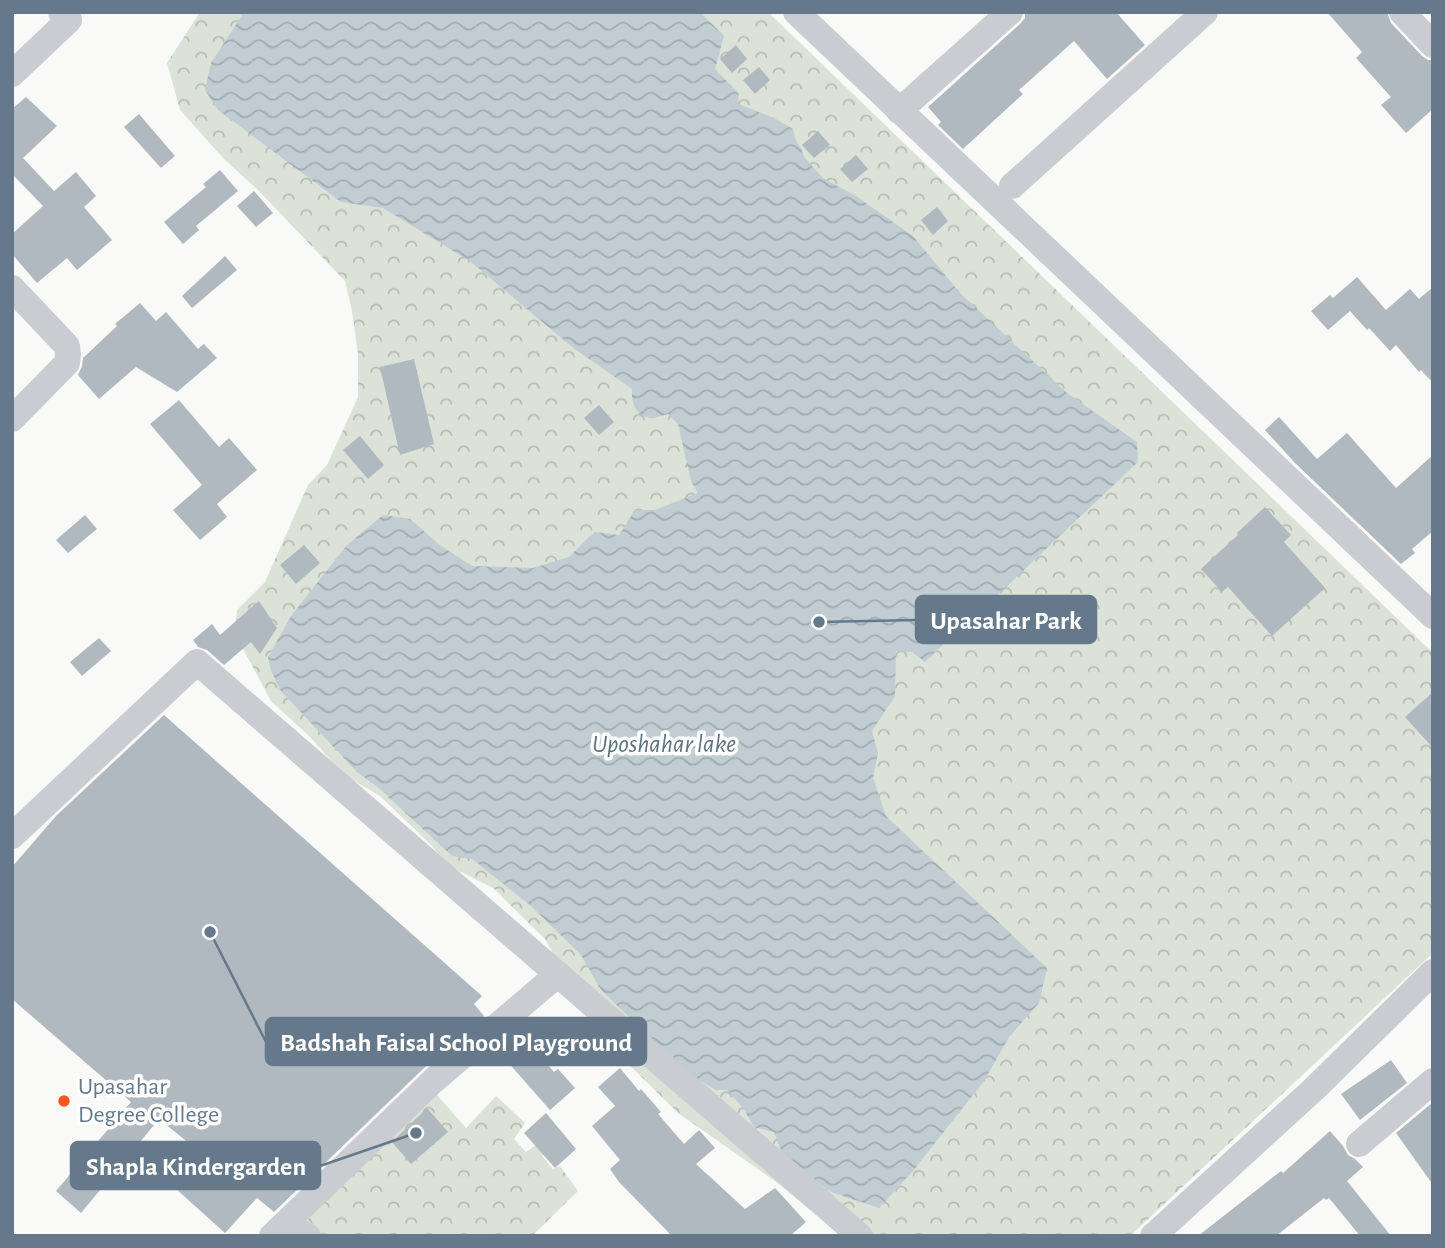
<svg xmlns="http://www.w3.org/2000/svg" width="1445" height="1248" font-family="'Alegreya Sans',sans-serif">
	<defs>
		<pattern id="forest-crowns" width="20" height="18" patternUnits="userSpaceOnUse" patternTransform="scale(1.75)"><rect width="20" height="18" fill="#dbe2d7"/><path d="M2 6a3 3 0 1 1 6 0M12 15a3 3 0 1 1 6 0" fill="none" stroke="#b5bcb4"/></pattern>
		<pattern id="water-waves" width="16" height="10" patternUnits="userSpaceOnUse" patternTransform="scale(1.75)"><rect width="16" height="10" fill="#c2cdd3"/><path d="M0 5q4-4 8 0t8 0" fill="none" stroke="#a1abb1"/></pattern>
	</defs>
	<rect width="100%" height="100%" fill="#f9faf7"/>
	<g fill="url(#forest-crowns)">
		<polygon points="200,12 768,12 1433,653 1433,953 1130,1236 842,1236 775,1181 678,1113 600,1036 545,939 493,888 449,866 431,845 380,796 344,775 309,736 271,701 235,634 237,610 265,582 308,485 327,465 358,397 358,354 352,311 345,281 256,188 225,160 180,110 167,63"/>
		<polygon points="431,1088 466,1128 496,1096 525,1123 514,1139 526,1152 539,1143 548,1151 542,1156 553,1169 560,1166 578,1191 532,1236 318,1236 301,1221"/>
	</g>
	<path fill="url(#water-waves)" d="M244,12H700L724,36L715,69L739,94L738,104L774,118L793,129L795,138L805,158L823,178L856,196L913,236L959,292L1067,393L1137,442L1138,462L1006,587L954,634L925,662L912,652L896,651L895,696L872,731L878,753L873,778L886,816L1047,968L1039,1003L1009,1037L984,1081L913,1171L879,1208L834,1193L786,1164L774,1132L754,1127L743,1108L727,1090H716L687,1073L601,990L581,955L531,906L472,859L452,856L380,789L357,772L280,690L271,670L268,657L291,616L347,545L383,515L410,519L440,545L472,566L533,568L569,557L594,532L619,535L635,510H655L698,493L691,481L678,424L668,414C663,415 655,419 650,418C635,416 631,402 632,389L572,347L471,262L383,208L341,202L218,110L205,90L211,63Z"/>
	<g fill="#b0b9c0">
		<polygon points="1025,12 1116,12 1145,45 1107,79 1074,41 1019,90 1023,94 963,149 938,125 941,122 928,107 1020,24 1025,18"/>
		<polygon points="1327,12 1387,12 1391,23 1422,56 1428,60 1433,60 1433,109 1406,133 1381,105 1391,97 1356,58 1362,52"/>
		<polygon points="736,45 747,59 732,73 720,59"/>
		<polygon points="759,67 770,80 755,94 743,80"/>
		<polygon points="26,97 57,126 23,158 54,191 76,172 96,196 84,207 112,240 77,270 67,258 37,283 12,254 12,234 43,206 12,174 12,109"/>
		<polygon points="139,114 175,156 161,168 124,127"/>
		<polygon points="818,131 830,145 814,158 802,145"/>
		<polygon points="856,155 868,169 852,182 840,169"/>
		<polygon points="220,170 238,191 196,226 199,230 183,244 164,222 206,187 203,184"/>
		<polygon points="254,191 273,213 256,227 237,206"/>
		<polygon points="937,207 948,221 933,235 921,220"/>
		<polygon points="225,256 237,270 192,308 182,296"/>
		<polygon points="1357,277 1386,310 1410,289 1419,299 1433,287 1433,383 1421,370 1419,372 1396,345 1390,351 1369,328 1367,330 1350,311 1328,330 1311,311 1330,295 1333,298"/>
		<polygon points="140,303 156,321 166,312 198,349 204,344 217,358 177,392 136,367 99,399 78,375 82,366 83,358 117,326 115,324"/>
		<polygon points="414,359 434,444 400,455 380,367"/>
		<polygon points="179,400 219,447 229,438 257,470 217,504 227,517 200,540 173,510 202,485 150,424"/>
		<polygon points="599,405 614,422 599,435 584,418"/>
		<polygon points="1279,417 1317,459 1347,433 1396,488 1433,455 1433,531 1412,549 1415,553 1401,564 1295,463 1265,430"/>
		<polygon points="360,436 384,465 368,479 343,450"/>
		<polygon points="1265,507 1291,535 1284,542 1325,588 1272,636 1228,587 1222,592 1201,569 1238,535 1237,533"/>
		<polygon points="85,515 97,529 68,553 56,540"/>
		<polygon points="304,545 320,563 296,584 280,565"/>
		<polygon points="259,601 277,628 260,654 251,642 224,665 207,650 198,647 193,640 212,624 220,635"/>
		<polygon points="99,638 111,651 82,676 70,662"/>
		<polygon points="1433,692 1433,748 1405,717"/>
		<polygon points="164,715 482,996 474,1004 484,1016 423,1069 274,1212 257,1198 225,1233 175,1188 205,1156 159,1119 81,1213 56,1191 131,1102 12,999 12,867 56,816"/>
		<polygon points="518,1029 554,1072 558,1069 575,1088 550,1110 507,1061 504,1063 493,1050"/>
		<polygon points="1391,1060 1407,1083 1360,1120 1341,1094"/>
		<polygon points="620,1068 639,1091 641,1089 661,1112 658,1114 684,1144 699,1130 715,1148 696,1164 745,1209 775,1188 806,1222 790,1236 672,1236 619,1182 610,1169 620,1160 592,1126 615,1106 598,1087"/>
		<polygon points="1433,1102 1433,1185 1396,1133"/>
		<polygon points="427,1108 448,1132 411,1164 392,1142"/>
		<polygon points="546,1113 576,1149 555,1168 524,1133"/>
		<polygon points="1330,1131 1343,1146 1348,1155 1355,1159 1363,1167 1347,1181 1391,1236 1360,1236 1329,1198 1326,1200 1324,1198 1276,1236 1198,1236 1281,1171 1283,1173"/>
	</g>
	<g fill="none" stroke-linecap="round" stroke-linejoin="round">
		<g stroke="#c9cdd1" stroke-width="26">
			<polyline points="796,12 1433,616"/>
			<polyline points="1402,12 1433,45"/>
			<polyline points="12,74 69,20 61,12"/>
			<polyline points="899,111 1010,12"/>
			<polyline points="1012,186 1205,12"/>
			<polyline points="12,288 67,346 68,354 67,363 12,419"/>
			<polyline points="12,836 197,662 860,1236"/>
			<polyline points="1359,1144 1433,1081"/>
			<polyline points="279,1229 305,1234 308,1236"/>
			<polyline points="272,1236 434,1080 558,974"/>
			<polyline points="1153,1236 1314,1089 1433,972"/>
		</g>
	</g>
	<circle fill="#f5581b" stroke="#fff" stroke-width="2.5" cx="64" cy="1101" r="7"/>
	<g text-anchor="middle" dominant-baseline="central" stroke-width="7" stroke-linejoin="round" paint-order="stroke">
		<g font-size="24" fill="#65798b" stroke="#fff" text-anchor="start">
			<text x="78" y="1087">Upasahar<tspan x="78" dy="28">Degree College</tspan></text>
		</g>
		<g font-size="26" font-style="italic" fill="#5c747e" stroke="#fff">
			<text x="664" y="744">Uposhahar lake</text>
		</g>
	</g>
	<path fill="none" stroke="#65798b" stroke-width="2.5" d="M819 622L916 620M210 932L266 1042M416 1133L320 1166"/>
	<g fill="#65798b" stroke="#fff" stroke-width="2.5">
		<circle cx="819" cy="622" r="7"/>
		<circle cx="210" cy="932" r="7"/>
		<circle cx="416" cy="1133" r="7"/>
	</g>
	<g fill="#65798b" stroke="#65798b" stroke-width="2.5">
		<rect x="916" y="596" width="180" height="47" rx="7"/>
		<rect x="266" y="1018" width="380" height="47" rx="7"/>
		<rect x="71" y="1142" width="249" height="47" rx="7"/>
	</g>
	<g font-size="26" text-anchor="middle" font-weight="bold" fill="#fff">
		<text x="1006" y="629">Upasahar Park</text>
		<text x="456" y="1051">Badshah Faisal School Playground</text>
		<text x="196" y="1175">Shapla Kindergarden</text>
	</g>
	<rect width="1445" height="1248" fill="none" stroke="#65798b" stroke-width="28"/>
</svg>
